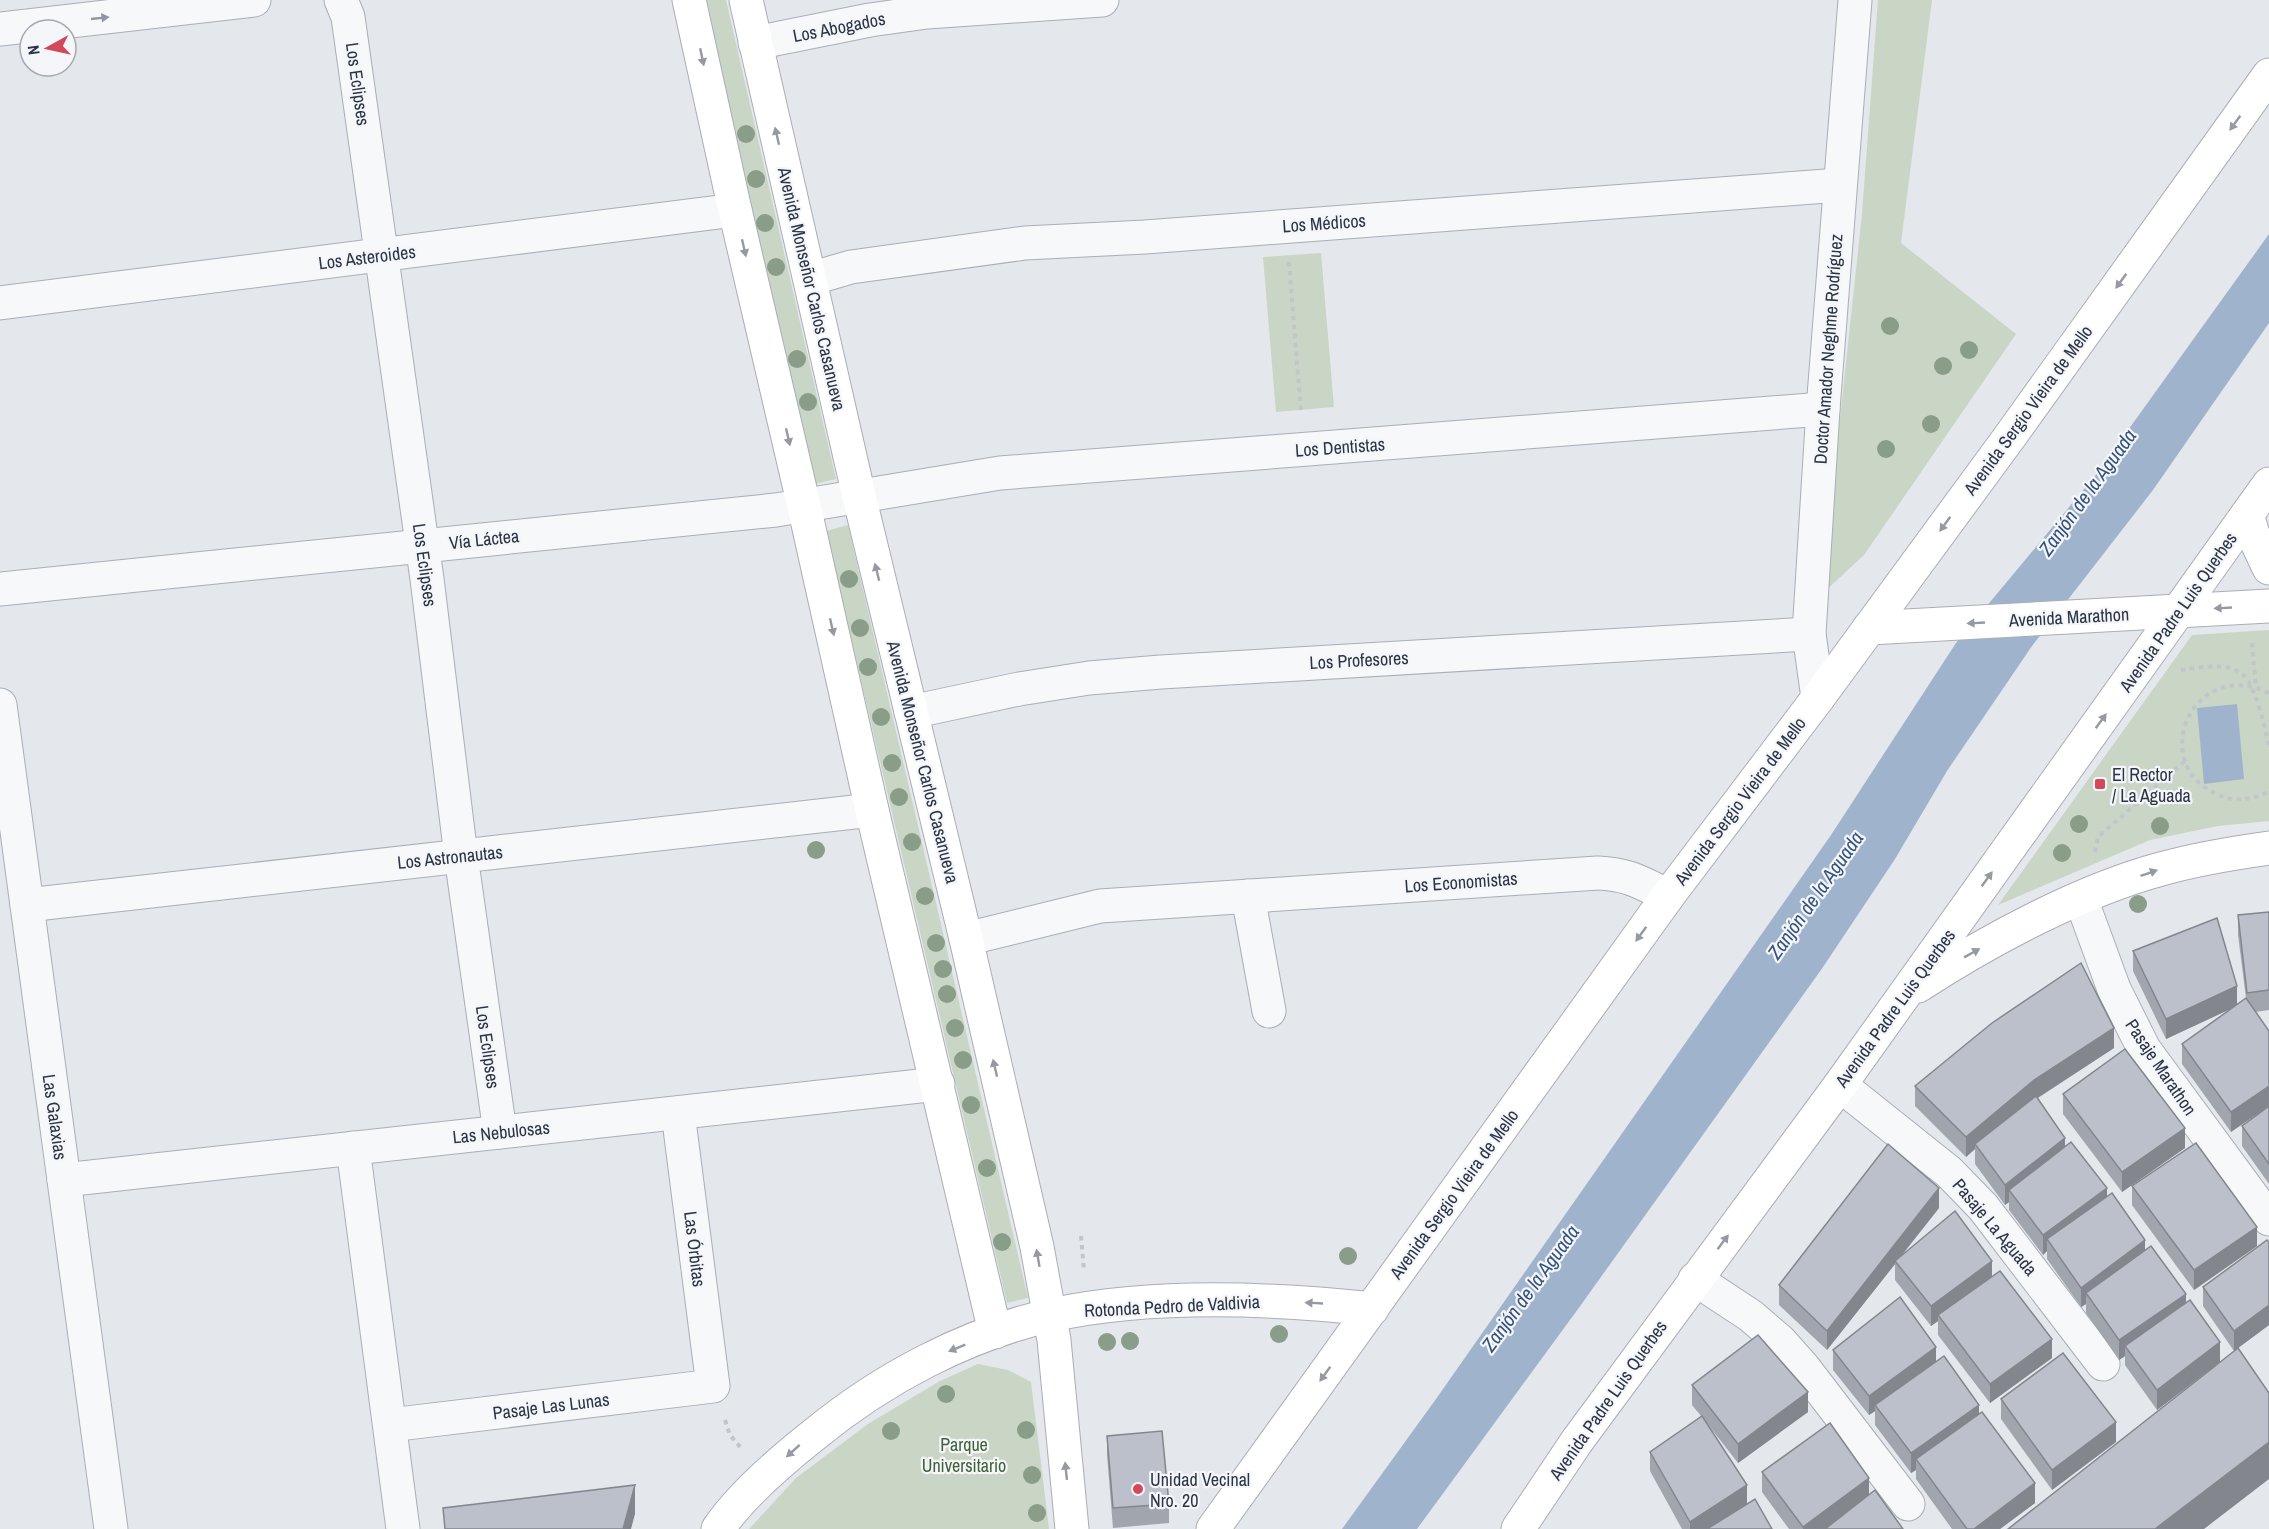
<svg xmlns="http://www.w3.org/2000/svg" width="2269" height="1529" font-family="'Archivo Narrow',sans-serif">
	<rect width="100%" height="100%" fill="#e4e7ec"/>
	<g fill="#c9d6c5">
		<polygon points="703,0 726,0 836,479 815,484"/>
		<polygon points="1878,0 1932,0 1901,243 2016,334 1864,555 1821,595 1862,214"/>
		<polygon points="1321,253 1334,407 1276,412 1263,257"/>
		<polygon points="848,525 1028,1298 1007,1303 826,531"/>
		<polygon points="2269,630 2269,821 2218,826 2150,840 1998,905 2192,635"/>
		<polygon points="978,1364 1008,1370 1031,1382 1049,1529 749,1529 796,1478 868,1424 940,1381"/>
	</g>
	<g fill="#9fb4cc">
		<polygon points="2269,234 2269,323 2153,490 2032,646 1947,771 1895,859 1821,970 1578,1309 1417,1529 1342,1529 1436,1399 1831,835 1956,643 2095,476"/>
		<polygon points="2237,704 2244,779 2204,784 2197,708"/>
	</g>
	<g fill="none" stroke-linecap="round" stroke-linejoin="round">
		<g stroke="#a9aeb7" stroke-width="35">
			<g id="street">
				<polyline points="341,0 348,17 427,579 461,856 500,1132"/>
				<polyline points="0,29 254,0"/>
				<polyline points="755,43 870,20 927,12 1102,0"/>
				<polyline points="810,279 851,267 1025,243 1145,237 1840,185"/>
				<polyline points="0,303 735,210"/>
				<polyline points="0,589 776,510 1000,473 1823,409"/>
				<polyline points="1818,698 1809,634 1823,409 1855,0"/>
				<polyline points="0,705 111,1529"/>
				<polyline points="911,712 1019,689 1089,678 1161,672 1809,634"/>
				<polyline points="1248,896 1269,1011"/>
				<polyline points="2081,899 2114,989 2144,1049 2269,1219"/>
				<polyline points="27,905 872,810"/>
				<path d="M966,939L1100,906L1598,873C1628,874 1642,883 1668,896"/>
				<polyline points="1840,1085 1949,1172 1983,1207 2103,1364"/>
				<polyline points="353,1148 403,1529"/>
				<polyline points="64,1180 938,1084"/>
				<polyline points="1695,1279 1751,1316 1780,1341 1804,1368 1908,1504"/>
				<polyline points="390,1425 713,1386 678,1113"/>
			</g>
		</g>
		<g stroke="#a9aeb7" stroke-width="35">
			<g id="secondary">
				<polyline points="689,0 735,210 804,506 872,810 995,1332"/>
				<polyline points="746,0 859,496 966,939 1037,1247 1054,1340 1072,1529"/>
				<polyline points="2247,515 2253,534 2269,568"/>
				<polyline points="1869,628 2269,606"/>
				<path d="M1918,986C1989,940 2080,891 2161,869C2196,859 2233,853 2269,848"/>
				<path d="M718,1529C742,1494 782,1460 815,1434C882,1379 966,1334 1052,1315C1153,1293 1269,1298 1372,1309"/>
				<polyline points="1213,1529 1668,896 1818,698 2011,435 2269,75"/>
				<polyline points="1518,1529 1577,1441 1840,1085 2269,484"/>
			</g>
		</g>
		<g stroke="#c2c5cb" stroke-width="4" stroke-dasharray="4.5 4.5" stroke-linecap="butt">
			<polyline points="1289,262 1301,413"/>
			<polyline points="2252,643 2256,687"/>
			<path d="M2181,670C2199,668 2225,662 2241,673C2256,684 2265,729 2269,746"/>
			<path d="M2269,693C2195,656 2146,761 2216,794C2234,803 2253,800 2269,791"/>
			<polyline points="2095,852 2098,837 2185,761"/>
			<polyline points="1081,1236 1084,1271"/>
			<polyline points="725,1420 730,1435 742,1449"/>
		</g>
		<use href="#street" stroke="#f7f8fa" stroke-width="33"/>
		<use href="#secondary" stroke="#fff" stroke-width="33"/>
	</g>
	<g fill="#899d89">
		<circle cx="746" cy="134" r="9"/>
		<circle cx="756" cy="179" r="9"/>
		<circle cx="765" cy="223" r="9"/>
		<circle cx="776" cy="267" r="9"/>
		<circle cx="1890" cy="326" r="9"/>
		<circle cx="1969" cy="350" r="9"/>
		<circle cx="797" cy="359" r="9"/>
		<circle cx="1943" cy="366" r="9"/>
		<circle cx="808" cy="402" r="9"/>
		<circle cx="1931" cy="424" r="9"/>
		<circle cx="1886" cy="449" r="9"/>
		<circle cx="849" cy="579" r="9"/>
		<circle cx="860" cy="628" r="9"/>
		<circle cx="868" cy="667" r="9"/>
		<circle cx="881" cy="717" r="9"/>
		<circle cx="892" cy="763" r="9"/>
		<circle cx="899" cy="797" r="9"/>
		<circle cx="2079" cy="824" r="9"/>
		<circle cx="2160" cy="826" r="9"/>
		<circle cx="912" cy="842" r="9"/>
		<circle cx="816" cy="850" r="9"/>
		<circle cx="2062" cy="853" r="9"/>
		<circle cx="925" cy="896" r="9"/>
		<circle cx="2138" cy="904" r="9"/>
		<circle cx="936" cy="943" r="9"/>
		<circle cx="943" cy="969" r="9"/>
		<circle cx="947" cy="994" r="9"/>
		<circle cx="955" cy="1028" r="9"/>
		<circle cx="963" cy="1060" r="9"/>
		<circle cx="971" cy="1105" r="9"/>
		<circle cx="987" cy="1168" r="9"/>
		<circle cx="1002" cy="1242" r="9"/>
		<circle cx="1348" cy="1256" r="9"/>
		<circle cx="1279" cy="1334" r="9"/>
		<circle cx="1130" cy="1341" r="9"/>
		<circle cx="1107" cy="1342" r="9"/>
		<circle cx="946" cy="1394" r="9"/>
		<circle cx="1026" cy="1430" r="9"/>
		<circle cx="891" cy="1431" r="9"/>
		<circle cx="1032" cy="1475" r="9"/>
		<circle cx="1037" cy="1513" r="9"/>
	</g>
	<g fill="#a1a5ae">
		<polygon points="2269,912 2269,1010 2255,1012 2231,1132 2182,1064 2182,1044 2230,1009 2166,1039 2133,971 2133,951 2237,1004 2246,998 2238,935 2238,915"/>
		<polygon points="2114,1048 2038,1098 2065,1147 2107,1197 2145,1250 2186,1303 2220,1362 2157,1410 2125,1365 2125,1356 2119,1360 2086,1313 2086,1304 2081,1307 2047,1259 2047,1251 2043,1255 2009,1210 2009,1202 2005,1205 1975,1164 1975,1149 1966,1157 1915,1106 1915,1086"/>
		<polygon points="2063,1094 2185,1148 2122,1192 2063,1114"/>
		<polygon points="2269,1106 2269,1184 2242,1146 2242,1126"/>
		<polygon points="2132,1186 2257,1246 2194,1290 2132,1205"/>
		<polygon points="1939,1208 1903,1254 1992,1277 2052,1358 1990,1403 1938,1335 1938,1321 1931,1326 1895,1280 1895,1264 1827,1350 1779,1305 1779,1285"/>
		<polygon points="2269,1242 2269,1325 2234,1351 2203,1306 2203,1287"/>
		<polygon points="1833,1350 1936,1361 1979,1415 2035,1503 2000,1529 1952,1529 1916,1479 1916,1470 1911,1473 1875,1425 1875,1411 1869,1415 1833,1370"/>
		<polygon points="1692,1385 1808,1412 1738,1463 1706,1422 1747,1504 1772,1529 1682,1529 1650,1471 1650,1452 1701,1416 1692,1405"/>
		<polygon points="2001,1399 2116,1442 2052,1490 2001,1419"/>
		<polygon points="1107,1436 1169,1504 1169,1523 1113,1528 1107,1455"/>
		<polygon points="1762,1472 1869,1495 1903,1529 1789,1529 1762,1492"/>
	</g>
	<g fill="#83868d">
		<polygon points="2237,986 2237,1006 2166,1039 2166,1019"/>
		<polygon points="2114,1028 2114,1048 2034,1100 1975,1144 1975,1149 1966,1157 1966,1137 2034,1080"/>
		<polygon points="2269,1086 2269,1106 2231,1132 2231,1112"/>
		<polygon points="2185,1128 2185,1148 2122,1192 2122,1172"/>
		<polygon points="2065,1138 2065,1158 2009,1190 2009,1202 2005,1205 2005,1185"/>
		<polygon points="1939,1188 1939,1208 1896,1262 1895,1261 1895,1264 1827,1350 1827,1331"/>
		<polygon points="2107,1188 2107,1208 2047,1239 2047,1251 2043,1255 2043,1235"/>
		<polygon points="2257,1227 2257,1246 2194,1290 2194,1270"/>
		<polygon points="2145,1240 2145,1260 2086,1293 2086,1304 2081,1307 2081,1288"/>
		<polygon points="1992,1261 1992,1281 1938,1315 1938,1321 1931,1326 1931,1306"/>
		<polygon points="2186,1294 2186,1313 2125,1346 2125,1356 2119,1360 2119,1340"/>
		<polygon points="2269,1305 2269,1325 2234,1351 2234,1331"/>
		<polygon points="2052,1339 2052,1358 1990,1403 1990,1384"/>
		<polygon points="2220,1342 2220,1362 2157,1410 2157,1390"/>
		<polygon points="1936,1347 1936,1366 1875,1405 1875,1411 1869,1415 1869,1396"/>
		<polygon points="1808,1392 1808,1412 1738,1463 1738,1444"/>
		<polygon points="1979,1405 1979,1425 1916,1459 1916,1470 1911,1473 1911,1453"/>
		<polygon points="2116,1422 2116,1442 2052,1490 2052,1470"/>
		<polygon points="2269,1442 2269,1479 2204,1529 2155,1529"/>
		<polygon points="1869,1478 1869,1498 1827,1529 1803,1529 1803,1527"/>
		<polygon points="2035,1483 2035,1503 2000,1529 1974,1529"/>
		<polygon points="635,1485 635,1514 631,1529 623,1529"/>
		<polygon points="1747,1485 1747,1505 1710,1529 1690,1529 1690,1522"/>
	</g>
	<g fill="#bbc0ca" stroke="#83868d" stroke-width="1.5">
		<polygon points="2269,912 2269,990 2247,993 2238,915"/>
		<polygon points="2217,918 2237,986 2166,1019 2133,951"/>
		<polygon points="2081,963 2114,1028 2034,1080 1966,1137 1915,1086 1992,1023"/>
		<polygon points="2246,998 2269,1031 2269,1086 2231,1112 2182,1044"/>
		<polygon points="2125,1049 2185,1128 2122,1172 2063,1094"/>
		<polygon points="2036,1096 2065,1138 2005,1185 1975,1144"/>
		<polygon points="2269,1106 2269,1164 2242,1126"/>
		<polygon points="2071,1142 2107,1188 2043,1235 2009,1190"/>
		<polygon points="2196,1143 2257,1227 2194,1270 2132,1186"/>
		<polygon points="1888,1144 1939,1188 1827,1331 1779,1285"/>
		<polygon points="2112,1193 2145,1240 2081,1288 2047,1239"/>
		<polygon points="1955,1211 1992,1261 1931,1306 1895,1261"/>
		<polygon points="2267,1240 2269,1242 2269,1305 2234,1331 2203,1287"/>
		<polygon points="2151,1246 2186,1294 2119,1340 2086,1293"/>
		<polygon points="2000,1271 2052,1339 1990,1384 1938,1315"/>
		<polygon points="1900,1297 1936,1347 1869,1396 1833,1350"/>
		<polygon points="2190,1300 2220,1342 2157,1390 2125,1346"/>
		<polygon points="1758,1335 1808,1392 1738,1444 1692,1385"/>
		<polygon points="2238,1348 2269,1393 2269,1442 2155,1529 2008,1529"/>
		<polygon points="2063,1353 2116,1422 2052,1470 2001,1399"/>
		<polygon points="1944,1356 1979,1405 1911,1453 1875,1405"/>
		<polygon points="1982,1412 2035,1483 1974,1529 1967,1529 1916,1459"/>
		<polygon points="1702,1416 1747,1485 1690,1522 1650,1452"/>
		<polygon points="1830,1423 1869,1478 1803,1527 1762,1472"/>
		<polygon points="1162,1431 1169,1504 1113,1508 1107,1436"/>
		<polygon points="635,1485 623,1529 445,1529 443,1508"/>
		<polygon points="1875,1490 1903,1529 1825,1529"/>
		<polygon points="1755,1499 1772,1529 1707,1529"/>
	</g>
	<defs><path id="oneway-solid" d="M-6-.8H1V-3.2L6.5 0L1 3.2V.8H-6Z" transform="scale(1.5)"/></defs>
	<use fill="#9196a0" href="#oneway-solid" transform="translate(100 18) rotate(-6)"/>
	<g fill="#959aa2">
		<use href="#oneway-solid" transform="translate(702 57) rotate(78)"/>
		<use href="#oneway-solid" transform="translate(2235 123) rotate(126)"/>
		<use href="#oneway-solid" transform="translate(777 136) rotate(-103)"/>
		<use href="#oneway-solid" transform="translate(744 248) rotate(77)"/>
		<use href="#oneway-solid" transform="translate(2121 281) rotate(126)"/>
		<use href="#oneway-solid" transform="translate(788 437) rotate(77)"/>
		<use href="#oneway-solid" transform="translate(1945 524) rotate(126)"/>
		<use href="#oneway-solid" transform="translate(877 572) rotate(-104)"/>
		<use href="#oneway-solid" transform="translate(2223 608) rotate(177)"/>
		<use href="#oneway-solid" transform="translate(1976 623) rotate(177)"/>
		<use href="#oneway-solid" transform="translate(832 627) rotate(77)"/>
		<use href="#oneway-solid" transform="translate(2101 721) rotate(-54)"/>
		<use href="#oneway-solid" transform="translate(2149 873) rotate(-19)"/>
		<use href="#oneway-solid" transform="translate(1987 879) rotate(-54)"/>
		<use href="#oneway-solid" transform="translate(1641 934) rotate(126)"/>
		<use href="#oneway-solid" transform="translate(1972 953) rotate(-29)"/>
		<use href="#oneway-solid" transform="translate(995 1068) rotate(-103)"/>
		<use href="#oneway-solid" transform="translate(1723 1242) rotate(-53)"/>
		<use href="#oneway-solid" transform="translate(1038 1258) rotate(-100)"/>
		<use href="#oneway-solid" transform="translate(1314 1303) rotate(-177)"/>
		<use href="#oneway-solid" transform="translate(957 1348) rotate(158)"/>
		<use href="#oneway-solid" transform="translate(1325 1374) rotate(126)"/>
		<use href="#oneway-solid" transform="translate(793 1451) rotate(138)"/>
		<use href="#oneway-solid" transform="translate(1066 1471) rotate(-96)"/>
	</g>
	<g fill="#d1495b" stroke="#f4f6f9" stroke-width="2">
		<rect x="2094" y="778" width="12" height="12" rx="3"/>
		<circle cx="1138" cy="1489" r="6"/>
	</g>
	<g text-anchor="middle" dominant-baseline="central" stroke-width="4.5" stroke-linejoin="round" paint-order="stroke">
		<g font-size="18" fill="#2b3445" stroke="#f4f6f9">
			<text transform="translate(839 27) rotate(-11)">Los Abogados</text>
			<text transform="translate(358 84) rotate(82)">Los Eclipses</text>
			<text transform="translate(1324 223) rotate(-4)">Los Médicos</text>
			<text transform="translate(367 257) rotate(-7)">Los Asteroides</text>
			<text transform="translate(812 289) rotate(77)">Avenida Monseñor Carlos Casanueva</text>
			<text transform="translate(1828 349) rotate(-86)">Doctor Amador Neghme Rodríguez</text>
			<text transform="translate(2028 410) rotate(-54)">Avenida Sergio Vieira de Mello</text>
			<text transform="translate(1340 447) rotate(-4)">Los Dentistas</text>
			<text transform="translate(484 539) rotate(-6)">Vía Láctea</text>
			<text transform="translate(425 565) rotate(82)">Los Eclipses</text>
			<text transform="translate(2178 612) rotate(-55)">Avenida Padre Luis Querbes</text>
			<text transform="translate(2069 617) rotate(-3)">Avenida Marathon</text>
			<text transform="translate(1359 660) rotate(-3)">Los Profesores</text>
			<text transform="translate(923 762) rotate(76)">Avenida Monseñor Carlos Casanueva</text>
			<text transform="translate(1740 801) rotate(-53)">Avenida Sergio Vieira de Mello</text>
			<text transform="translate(450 857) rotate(-6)">Los Astronautas</text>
			<text transform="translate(1461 882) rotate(-4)">Los Economistas</text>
			<text transform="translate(1895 1008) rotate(-54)">Avenida Padre Luis Querbes</text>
			<text transform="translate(488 1047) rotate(82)">Los Eclipses</text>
			<text transform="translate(2161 1067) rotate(56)">Pasaje Marathon</text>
			<text transform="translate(55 1117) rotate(82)">Las Galaxias</text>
			<text transform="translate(501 1132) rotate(-6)">Las Nebulosas</text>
			<text transform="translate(1454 1194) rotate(-54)">Avenida Sergio Vieira de Mello</text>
			<text transform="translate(1995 1227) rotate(50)">Pasaje La Aguada</text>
			<text transform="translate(695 1249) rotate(83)">Las Órbitas</text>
			<text transform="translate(1172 1306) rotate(-3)">Rotonda Pedro de Valdivia</text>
			<text transform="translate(1608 1400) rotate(-55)">Avenida Padre Luis Querbes</text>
			<text transform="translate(551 1406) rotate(-7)">Pasaje Las Lunas</text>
		</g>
		<g font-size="18" fill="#2b3445" stroke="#f4f6f9" text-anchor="start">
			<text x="2112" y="774">El Rector<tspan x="2112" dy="21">/ La Aguada</tspan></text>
			<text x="1150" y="1479">Unidad Vecinal<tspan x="1150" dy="21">Nro. 20</tspan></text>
		</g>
		<g font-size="18" fill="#3f6138" stroke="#f4f6f9">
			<text x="964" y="1444">Parque<tspan x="964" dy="21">Universitario</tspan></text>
		</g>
		<g font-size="20" font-style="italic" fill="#34527a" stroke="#f4f6f9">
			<text transform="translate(2087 492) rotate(-54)">Zanjón de la Aguada</text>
			<text transform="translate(1815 895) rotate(-55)">Zanjón de la Aguada</text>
			<text transform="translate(1530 1288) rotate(-54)">Zanjón de la Aguada</text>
		</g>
	</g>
	<g transform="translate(48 48) rotate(262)"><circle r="28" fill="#f4f6f9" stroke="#a4a8b1" stroke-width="1.5"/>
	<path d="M0-4.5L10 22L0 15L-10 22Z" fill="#d1495b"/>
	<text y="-9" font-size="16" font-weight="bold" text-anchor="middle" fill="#2b3445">N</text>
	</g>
</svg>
